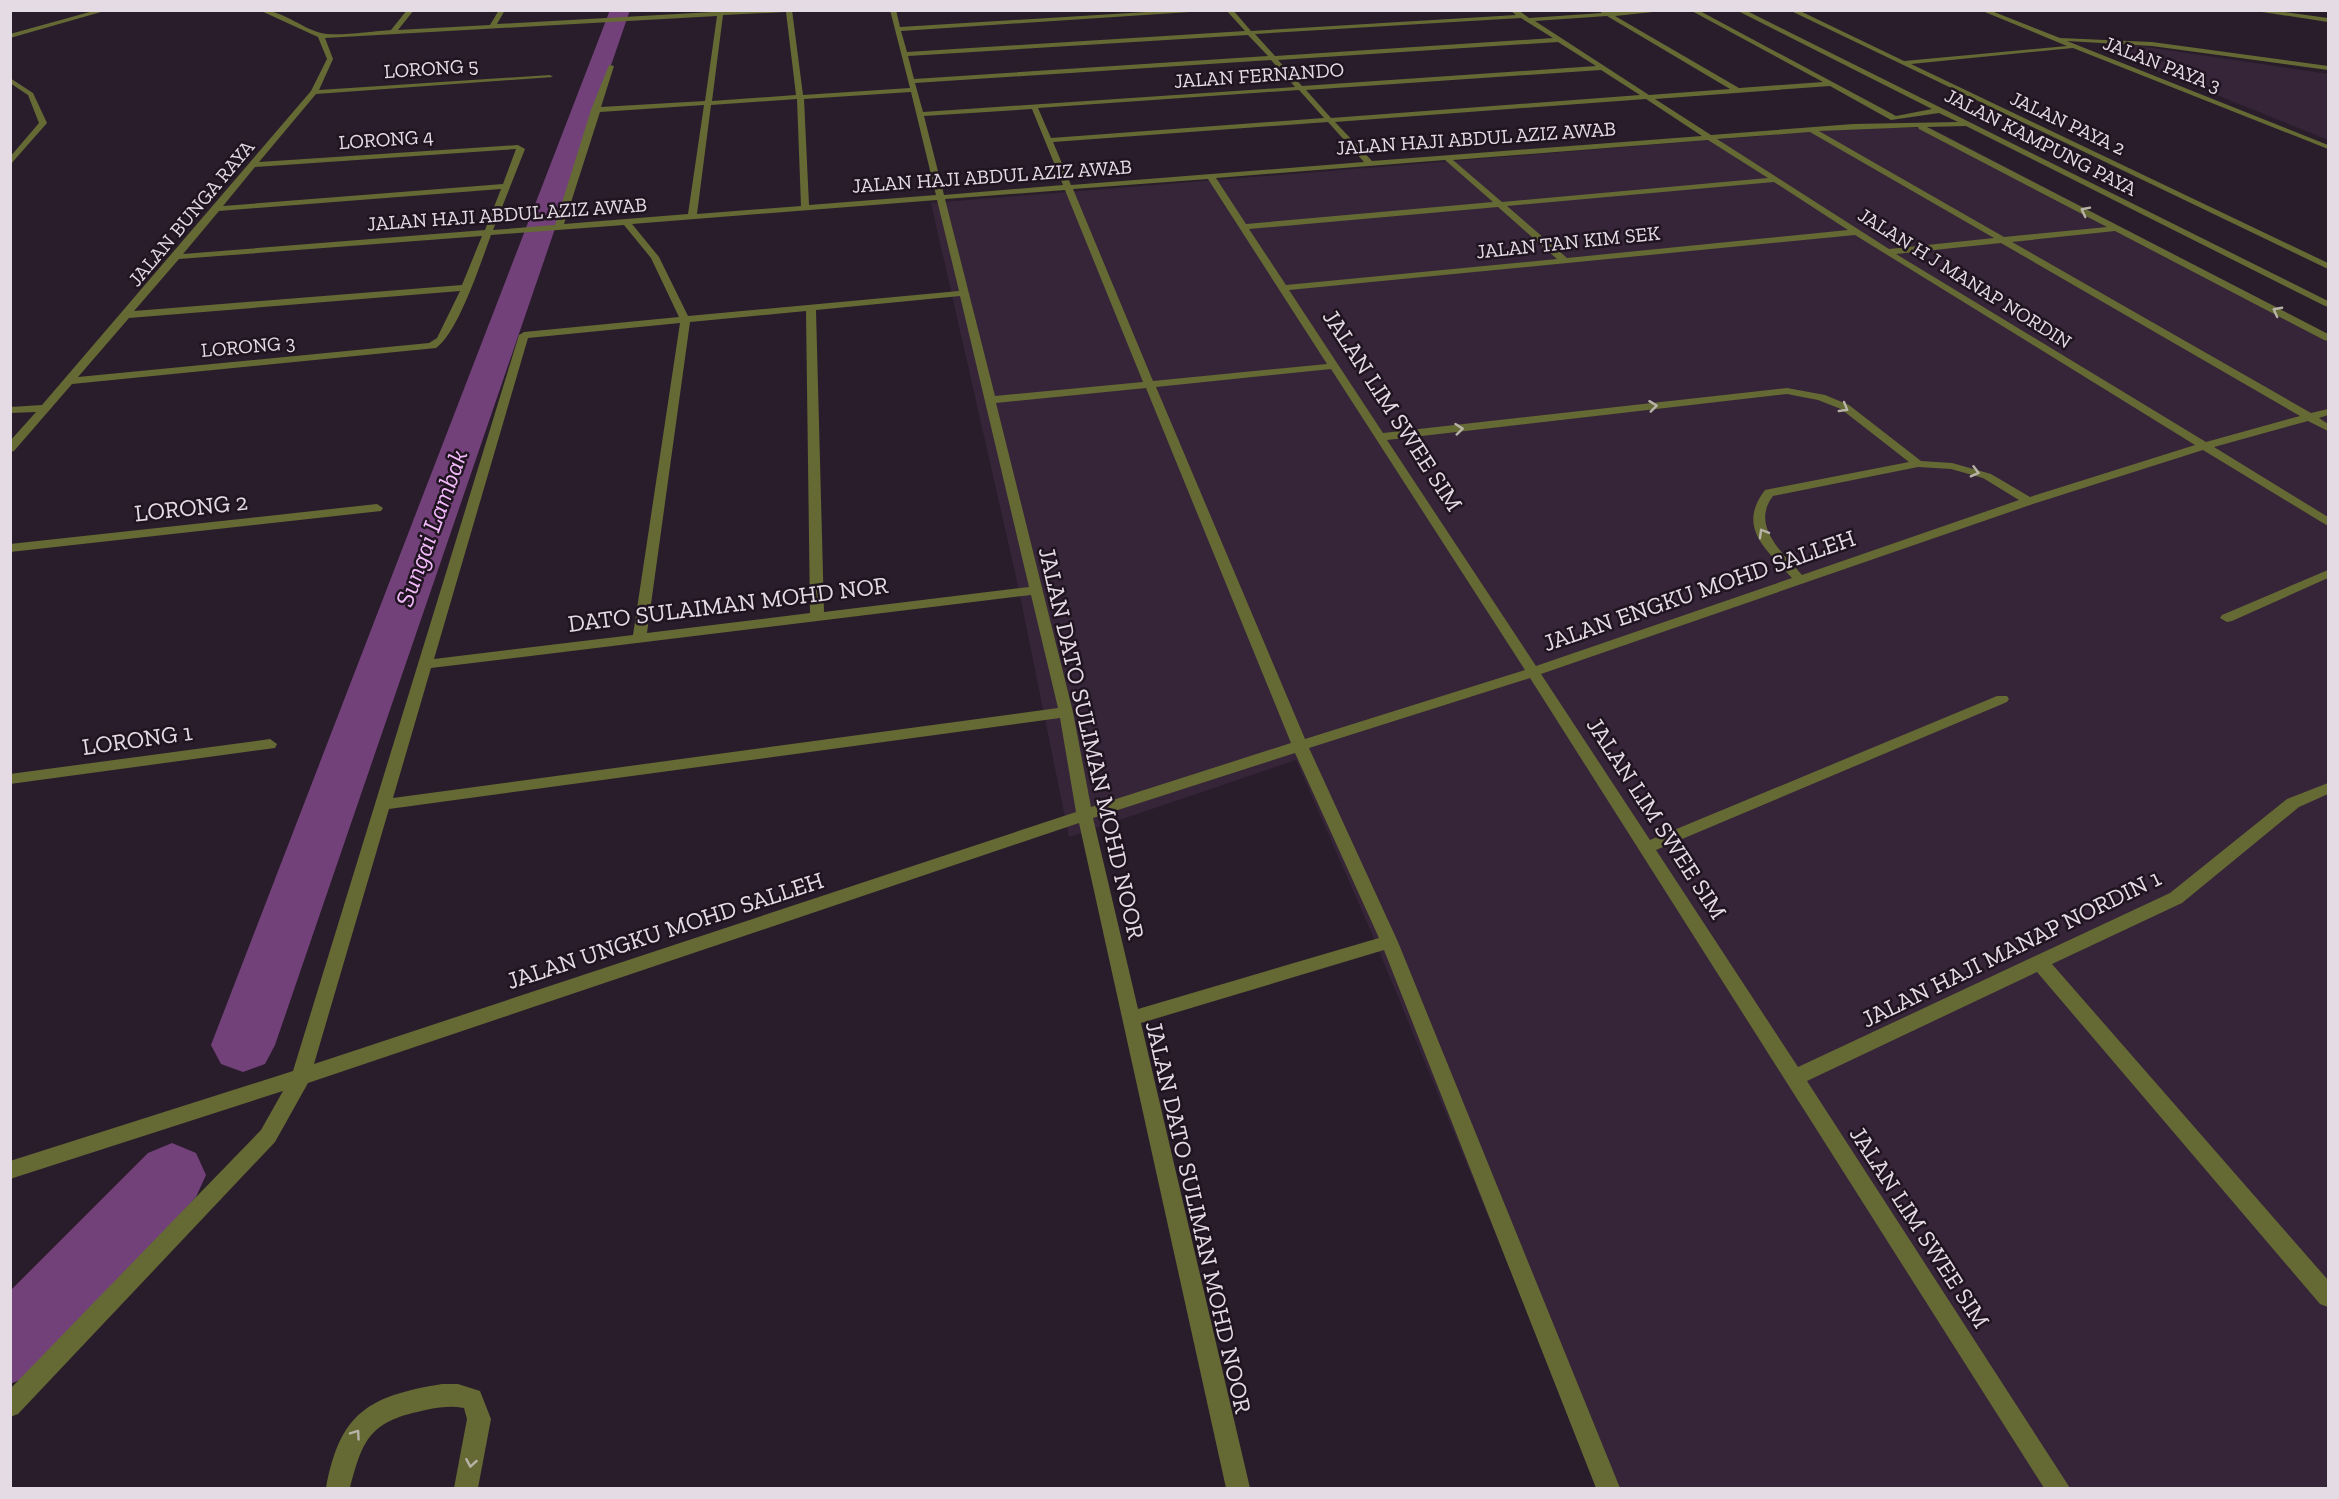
<svg xmlns="http://www.w3.org/2000/svg" width="2339" height="1499" font-family="'Zilla Slab',serif">
	<rect width="100%" height="100%" fill="#291d2b"/>
	<g fill="#362538">
		<polygon points="2133,45 2328,74 2328,140 2103,49"/>
		<polygon points="1860,128 1931,128 2328,334 2328,1488 1600,1488 1373,936 1296,760 1069,837 1017,581 931,203"/>
	</g>
	<g fill="none" stroke-linecap="round" stroke-linejoin="round">
		<g fill="#724179" fill-rule="evenodd">
			<polygon points="610,10 630,10 275,1045 265,1064 243,1072 221,1064 211,1045"/>
			<polygon points="172,1143 196,1153 206,1175 196,1197 37,1373 10,1384 10,1291 148,1153"/>
		</g>
		<g fill="#656934" fill-rule="evenodd">
			<polygon points="97,10 108,10 10,38 10,34"/>
			<path d="M259,10C283,10 299,27 321,33C334,37 375,31 391,30L407,10H414L398,30L490,25L499,10H505L497,24L748,10H792L803,95L910,88L890,10H896L900,27L1179,10H1220L901,31L907,52L1245,31L1226,10H1233L1251,31L1516,15L1510,10H1518L1529,18L1602,13L1598,10L1609,12L1672,10L1615,16L1739,88L1823,82L1690,10H1698L1896,116L1932,109L1736,10H1745L2328,301V307L2325,306L1966,126L1927,127L2328,334V341L2324,340L2115,231L2012,242L2311,413L2328,409V415L2319,418L2328,424V431L2308,421L2214,447L2328,517V526L2203,450L2033,504L1541,674L1650,840L1997,696H2007L2009,699L2007,702L1656,850L1798,1067L2170,893L2287,799L2328,783V794L2299,807L2182,903L2052,964L2328,1280V1307L2320,1304L2037,972L1807,1081L2070,1488H2044L1530,678L1309,748L1398,942L1620,1488H1596L1384,950L1141,1023L1250,1488H1226L1079,823L308,1083L275,1142L18,1414L10,1417V1389L261,1130L283,1091L10,1179V1161L293,1071L519,335L524,332L679,317L651,258L624,225L491,235C481,262 458,333 436,348L72,384L14,451L10,452V441L36,412L10,413V407L42,405L311,91L327,59L318,37ZM786,12L796,95L712,101L723,15ZM717,16L705,101L601,107L614,66L609,65L591,110L555,225L493,230L525,149L518,145L259,162L316,94L553,77L550,75L319,90L333,59L325,38ZM1607,16L1730,89L1649,95L1535,21ZM1521,18L1553,38L1275,56L1255,34ZM1248,35L1268,56L914,79L908,56ZM1558,42L1596,66L1302,86L1278,60ZM1271,60L1295,87L923,112L915,83ZM1601,70L1640,95L1331,118L1306,90ZM1830,86L1891,120L1939,113L1958,122L1853,124L1711,135L1655,99ZM1299,90L1324,118L1051,138L1038,108ZM911,92L936,195L809,205L804,99ZM797,99L801,206L697,214L711,105ZM1646,99L1702,136L1372,161L1335,122ZM704,105L688,214L564,224L600,112ZM1032,109L1063,185L944,195L924,116ZM1328,122L1364,162L1071,185L1053,142ZM1918,127L1919,129L2107,227L2004,237L1819,131ZM1810,132L1994,238L1889,249L1717,139ZM1708,140L1768,178L1502,202L1453,160ZM516,149L503,184L223,206L255,167ZM1445,160L1493,202L1246,224L1216,178ZM1208,179L1327,364L1153,381L1073,189ZM1774,182L1848,230L1567,258L1507,206ZM501,189L485,230L183,254L219,211ZM1065,190L1143,382L995,396L945,199ZM937,200L959,291L688,316L659,257L632,224ZM1498,207L1557,259L1286,285L1249,229ZM1855,235L2195,445L2030,497L1991,474L1952,463L1921,461L1849,405L1825,395L1787,388L1383,433L1289,290ZM482,236L462,285L134,311L179,259ZM2001,243L2300,416L2206,442L1896,254ZM460,291L437,338L429,343L78,377L129,318ZM960,296L1029,587L824,612L816,310ZM806,311L810,613L647,633L690,322ZM680,323L633,635L434,659L528,338ZM1331,369L1525,670L1305,739L1156,387ZM1146,388L1291,743L1091,807L1073,712L996,403ZM1787,394L1818,400L1841,409L1909,462L1765,490C1736,528 1767,550 1792,578L1536,666L1387,440ZM1918,467L1951,469L1983,478L2019,500L1802,575C1783,553 1750,526 1773,496ZM1031,595L1058,708L393,798L431,668ZM1060,718L1076,812L314,1064L389,809ZM1295,753L1379,938L1138,1009L1093,818Z"/>
			<polygon points="1789,10 1798,10 1904,61 2067,46 1980,10 1989,10 2060,38 2152,42 2328,66 2328,70 2152,46 2067,41 2328,145 2328,149 2073,48 1911,64 2328,263 2328,269"/>
			<polygon points="2249,10 2269,10 2328,18 2328,22"/>
			<polygon points="10,78 33,93 47,123 10,165 10,157 39,123 28,95 10,83"/>
			<polygon points="377,504 383,508 381,511 10,552 10,544"/>
			<polygon points="2328,570 2328,578 2232,621 2227,622 2220,618 2222,615"/>
			<polygon points="270,739 277,744 275,748 10,784 10,774"/>
			<path d="M442,1384H458L480,1391L491,1419L478,1488H454L467,1419L464,1408C448,1405 433,1408 417,1412C368,1423 362,1443 350,1488H326C340,1413 368,1396 442,1384Z"/>
		</g>
	</g>
	<defs><path id="oneway-chevron" d="M-2-3.5L2.5 0L-2 3.5" fill="none" stroke-width="1.6" stroke-linecap="round" stroke-linejoin="round" transform="scale(1.5)"/></defs>
	<g stroke="#b8b3a7">
		<use href="#oneway-chevron" transform="translate(2085 211) rotate(-153)"/>
		<use href="#oneway-chevron" transform="translate(2277 311) rotate(-152)"/>
		<use href="#oneway-chevron" transform="translate(1653 406) rotate(-7)"/>
		<use href="#oneway-chevron" transform="translate(1844 408) rotate(30)"/>
		<use href="#oneway-chevron" transform="translate(1459 429) rotate(-6)"/>
		<use href="#oneway-chevron" transform="translate(1975 472) rotate(15)"/>
		<use href="#oneway-chevron" transform="translate(1763 533) rotate(-120)"/>
		<use href="#oneway-chevron" transform="translate(356 1434) rotate(-55)"/>
		<use href="#oneway-chevron" transform="translate(471 1463) rotate(100)"/>
	</g>
	<g text-anchor="middle" dominant-baseline="central" stroke-width="5" stroke-linejoin="round" paint-order="stroke">
		<g font-size="20" fill="#e4dbe5" stroke="#201421">
			<text transform="translate(2162 64) rotate(21)">JALAN PAYA 3</text>
			<text transform="translate(431 68) rotate(-4)">LORONG 5</text>
			<text transform="translate(1259 75) rotate(-4)">JALAN FERNANDO</text>
			<text transform="translate(2068 123) rotate(25)">JALAN PAYA 2</text>
			<text transform="translate(1476 138) rotate(-4)">JALAN HAJI ABDUL AZIZ AWAB</text>
			<text transform="translate(386 139) rotate(-4)">LORONG 4</text>
			<text transform="translate(2041 142) rotate(27)">JALAN KAMPUNG PAYA</text>
			<text transform="translate(992 176) rotate(-4)">JALAN HAJI ABDUL AZIZ AWAB</text>
			<text transform="translate(191 213) rotate(-50)">JALAN BUNGA RAYA</text>
			<text transform="translate(507 214) rotate(-4)">JALAN HAJI ABDUL AZIZ AWAB</text>
			<text transform="translate(1568 242) rotate(-6)">JALAN TAN KIM SEK</text>
			<text transform="translate(1965 278) rotate(32)">JALAN H J MANAP NORDIN</text>
			<text transform="translate(248 346) rotate(-5)">LORONG 3</text>
		</g>
		<g font-size="24" fill="#e4dbe5" stroke="#201421">
			<text transform="translate(1393 410) rotate(57)">JALAN LIM SWEE SIM</text>
			<text transform="translate(191 507) rotate(-6)">LORONG 2</text>
			<text transform="translate(1699 590) rotate(-19)">JALAN ENGKU MOHD SALLEH</text>
			<text transform="translate(728 604) rotate(-7)">DATO SULAIMAN MOHD NOR</text>
			<text transform="translate(137 739) rotate(-8)">LORONG 1</text>
			<text transform="translate(1092 743) rotate(77)">JALAN DATO SULIMAN MOHD NOOR</text>
			<text transform="translate(1657 818) rotate(57)">JALAN LIM SWEE SIM</text>
			<text transform="translate(665 930) rotate(-18)">JALAN UNGKU MOHD SALLEH</text>
			<text transform="translate(2011 948) rotate(-26)">JALAN HAJI MANAP NORDIN 1</text>
			<text transform="translate(1199 1217) rotate(77)">JALAN DATO SULIMAN MOHD NOOR</text>
			<text transform="translate(1920 1227) rotate(57)">JALAN LIM SWEE SIM</text>
		</g>
		<g font-size="26" font-style="italic" fill="#f3bafb" stroke="#201421">
			<text transform="translate(431 528) rotate(-70)">Sungai Lambak</text>
		</g>
	</g>
	<rect width="2339" height="1499" fill="none" stroke="#e4dbe5" stroke-width="24"/>
</svg>
